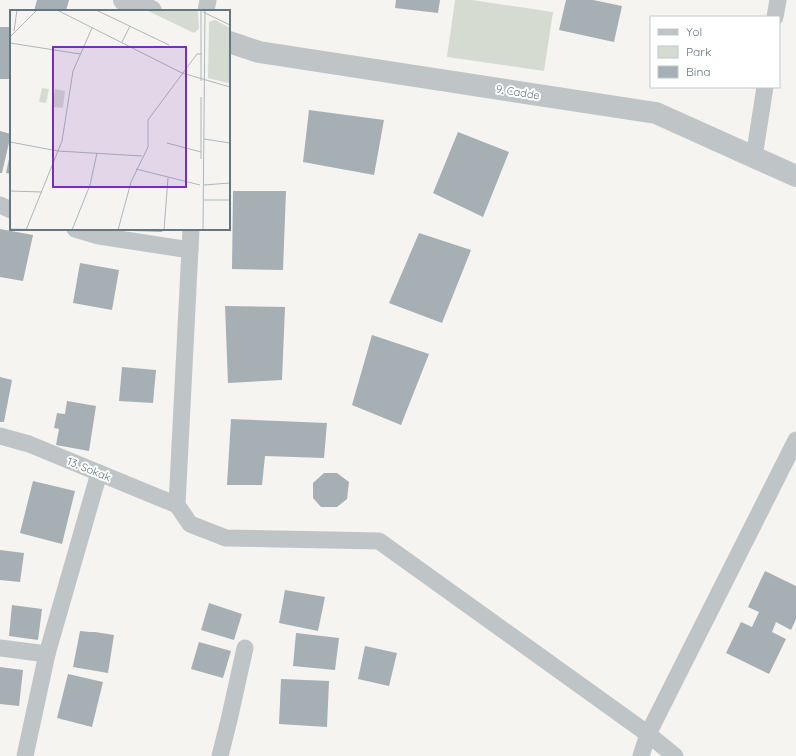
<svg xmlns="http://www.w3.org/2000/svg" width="796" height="756" font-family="Quicksand,sans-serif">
	<rect width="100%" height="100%" fill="#f5f4f0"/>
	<polygon fill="#d6dbd1" points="455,0 472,0 553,12 544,71 447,57"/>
	<g fill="#a6afb4">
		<polygon points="37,0 69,0 66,11 34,11"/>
		<polygon points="396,0 440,0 438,13 395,8"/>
		<polygon points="566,0 593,0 622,6 614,42 559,30"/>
		<rect x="0" y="27" width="11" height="52"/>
		<polygon points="309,110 384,120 374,175 303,162"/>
		<polygon points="0,131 11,134 2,173 0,173"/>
		<polygon points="458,132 509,152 483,217 433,193"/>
		<polygon points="10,154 11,154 11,174 6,173"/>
		<polygon points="233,191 286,191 283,270 232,269"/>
		<polygon points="0,229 33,235 23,281 0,277"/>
		<polygon points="133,229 162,229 162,232 133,231"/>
		<polygon points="419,233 471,250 442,323 389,303"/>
		<polygon points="80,263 119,270 112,310 73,303"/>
		<polygon points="225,306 285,307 282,380 228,383"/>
		<polygon points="372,335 429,354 401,425 352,405"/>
		<polygon points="122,367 156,370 153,403 119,401"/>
		<polygon points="0,377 12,380 4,422 0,422"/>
		<polygon points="67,401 96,406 89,451 56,445 59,429 54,428 57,413 65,414"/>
		<polygon points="231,419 327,423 324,458 265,456 262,485 227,485"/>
		<polygon points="324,473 337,473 349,482 347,499 337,507 321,507 313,498 313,483"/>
		<polygon points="33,481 75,491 62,544 20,533"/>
		<polygon points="0,550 24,553 20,582 0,580"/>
		<polygon points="765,571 796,586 796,619 791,630 776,622 772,632 786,639 769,674 726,653 741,622 752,627 759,612 748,607"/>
		<polygon points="285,590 325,597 318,631 279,623"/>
		<polygon points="209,603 242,614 234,640 201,630"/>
		<polygon points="12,605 42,609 38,640 9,636"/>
		<polygon points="80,631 90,632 95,632 114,635 108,673 73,667"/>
		<polygon points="296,633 339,638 335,670 293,666"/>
		<polygon points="199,642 231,651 223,678 191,669"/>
		<polygon points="365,646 397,653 389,686 358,679"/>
		<polygon points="0,667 23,670 19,706 0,704"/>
		<polygon points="68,674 103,682 92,727 57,718"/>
		<polygon points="281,679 329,681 327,727 279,724"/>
	</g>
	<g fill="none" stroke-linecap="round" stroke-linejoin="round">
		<g stroke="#bfc4c6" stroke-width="17">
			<polyline points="206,11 208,0"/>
			<polyline points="775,17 778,0"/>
			<polyline points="754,157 765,87"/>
			<polyline points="0,205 11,210"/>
			<polyline points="75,229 99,236 190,250"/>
			<polyline points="191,229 177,505 190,524 226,538 379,541 648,734 675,756"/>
			<polyline points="0,436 29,444 177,505"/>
			<polyline points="0,648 47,654"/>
			<polyline points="25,756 47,654 99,473"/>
			<polyline points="220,756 229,720 245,648"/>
			<polyline points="641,756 648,734 796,440"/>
		</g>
		<g stroke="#bfc4c6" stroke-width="22">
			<polyline points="124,0 151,11"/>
			<polyline points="229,42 259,52 656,113 796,176"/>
		</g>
	</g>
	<g text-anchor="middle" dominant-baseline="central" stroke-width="4" stroke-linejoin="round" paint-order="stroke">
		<g font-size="11" fill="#637682" stroke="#fff">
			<text transform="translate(518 92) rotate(9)">9. Cadde</text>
			<text transform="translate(89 469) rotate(22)">13. Sokak</text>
		</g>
	</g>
	<g transform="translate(10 10)">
		<rect width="220" height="220" fill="#f5f4f0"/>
		<path d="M136,0H186L188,2L189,19L184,23ZM205,10L220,18V71L218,73L198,68L199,12ZM32,78L39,79L36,93L29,92ZM45,79L55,81L53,98L42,97Z" fill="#d6dbd1"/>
		<path fill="none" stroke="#aeb7ba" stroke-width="1" d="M47,0L172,63L220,77M86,0L159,35M193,2L220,15M4,21L7,0M0,27L27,0M112,32L120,16M0,33L70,44M191,71V0M194,129L220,133M0,132L48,141L132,146M157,133L191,142M191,149V87M126,159L190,175M194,175L220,173M0,181L32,182M194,190H220M0,219L46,220M16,220L52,131L63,61L82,18M62,220L80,175L87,143M108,220L121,172L138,137V110L187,44H192M154,220L158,168M193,220L195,0"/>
		<path fill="#7b2cbf" fill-opacity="0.15" stroke="#7b2cbf" stroke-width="2" d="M43,37H176V177H43Z"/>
		<rect width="220" height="220" fill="none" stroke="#637682" stroke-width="2"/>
	</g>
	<rect x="650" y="16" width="130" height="72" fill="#ffffff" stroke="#c1c8cd"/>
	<rect x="658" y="29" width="20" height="6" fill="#bfc4c6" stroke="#c1c8cd"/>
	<text x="686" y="36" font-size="12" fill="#637682">Yol</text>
	<rect x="658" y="46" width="20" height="12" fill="#d6dbd1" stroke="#c1c8cd"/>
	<text x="686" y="56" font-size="12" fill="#637682">Park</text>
	<rect x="658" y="66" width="20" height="12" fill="#a6afb4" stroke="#c1c8cd"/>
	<text x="686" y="76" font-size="12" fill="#637682">Bina</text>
</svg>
